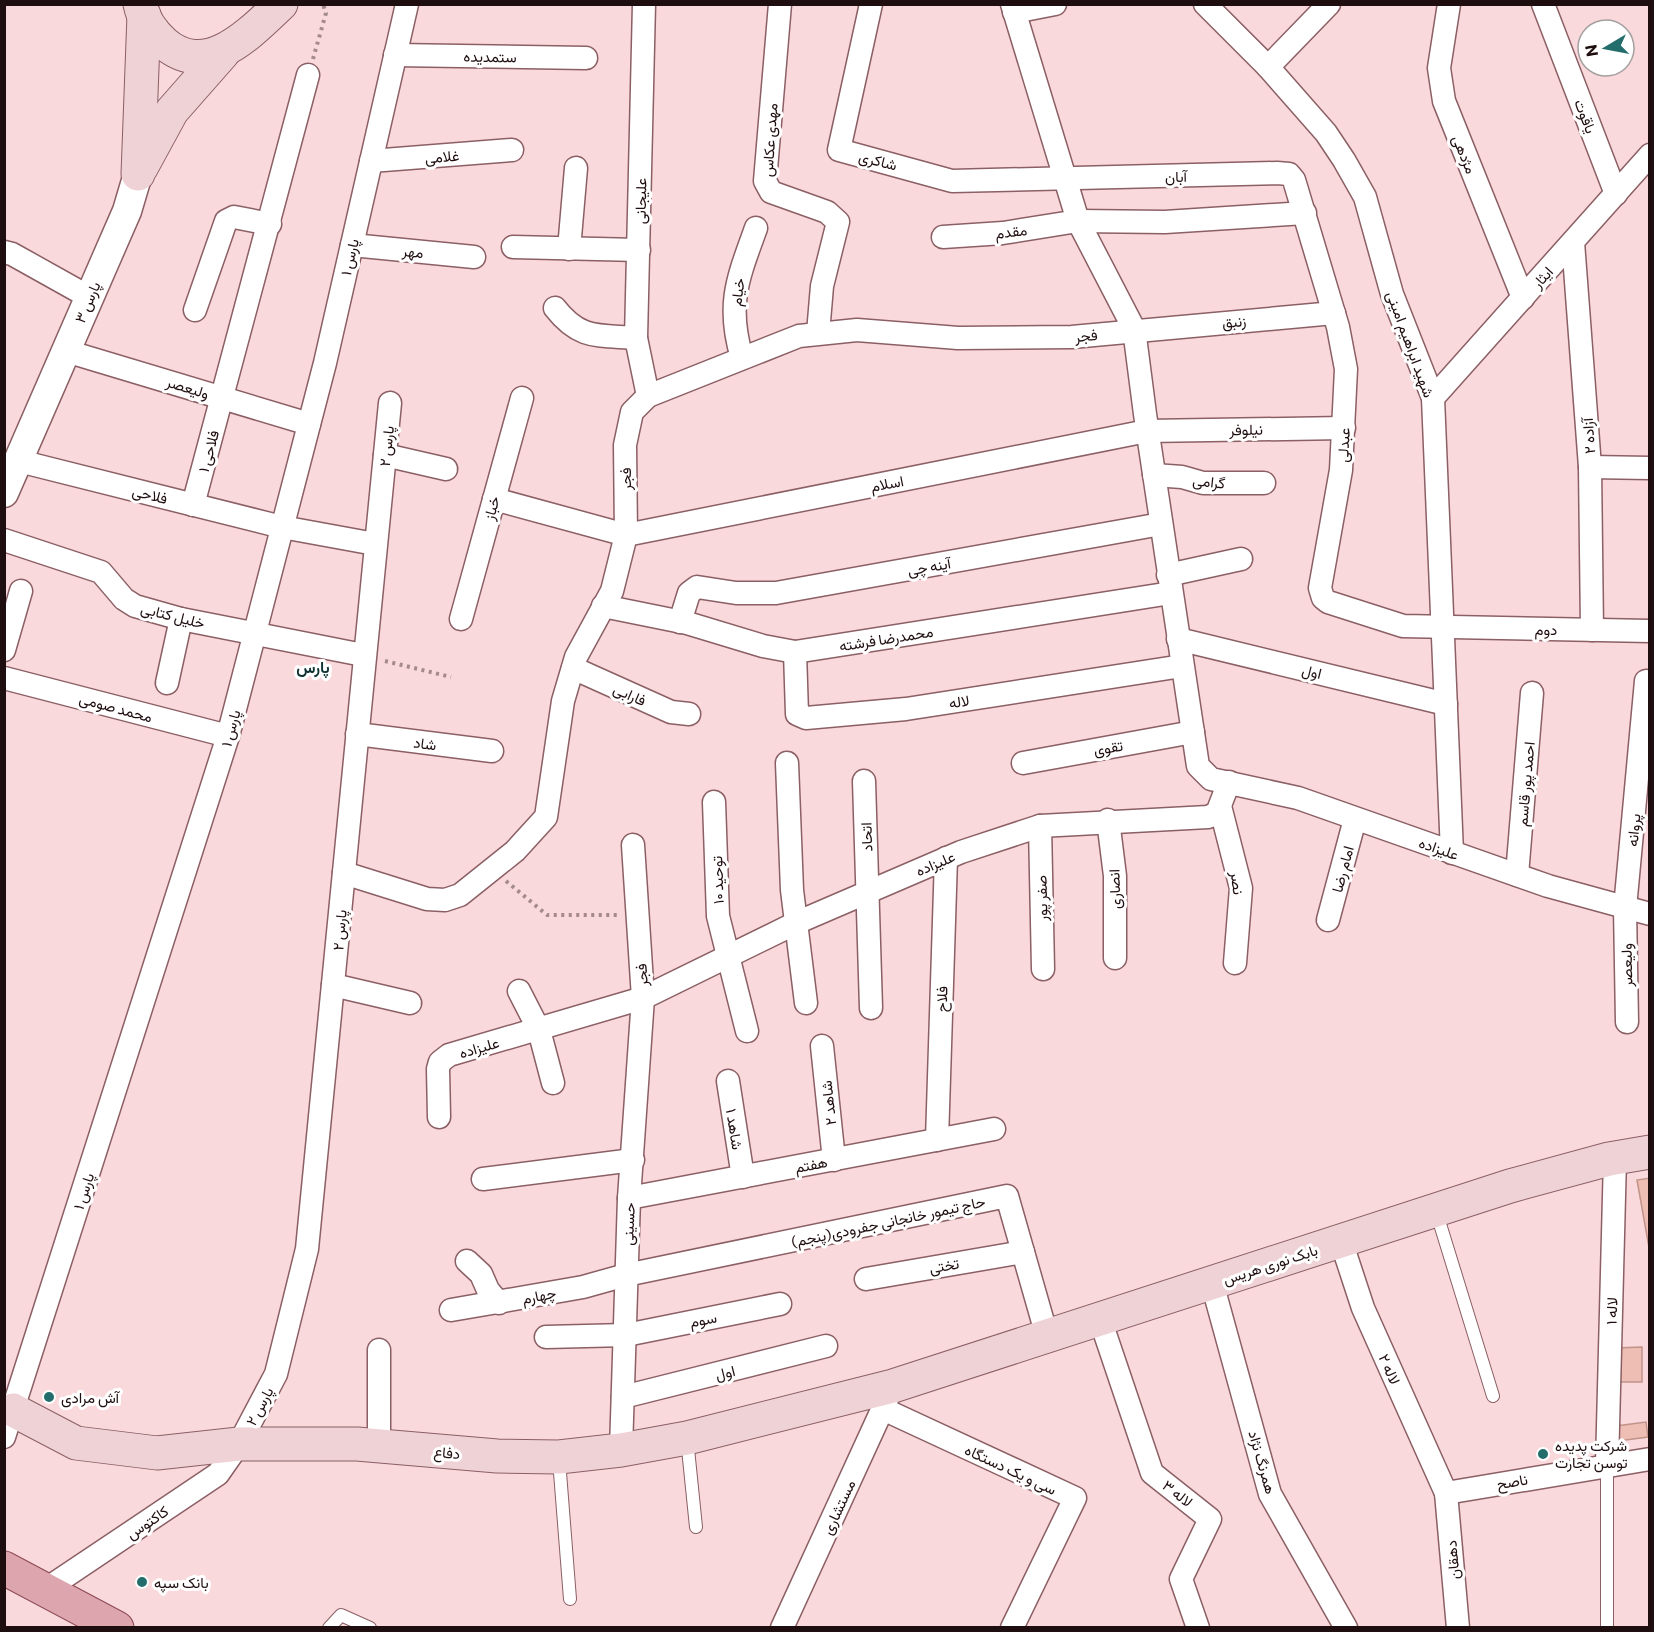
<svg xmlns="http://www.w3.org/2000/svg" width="1654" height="1632" font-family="Commissioner,Vazirmatn,sans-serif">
	<rect width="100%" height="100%" fill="#f9d9dc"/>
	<g fill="#eebeb4" stroke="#c19389" stroke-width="1.5">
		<polygon points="1650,1178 1650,1253 1637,1180"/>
		<polygon points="1642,1347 1642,1382 1616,1382 1616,1348"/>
		<polygon points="1646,1422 1648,1437 1618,1441 1616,1426"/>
	</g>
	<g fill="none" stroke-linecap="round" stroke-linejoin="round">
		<g stroke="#8b5f64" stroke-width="14">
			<g id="service">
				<polyline points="1436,1211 1493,1396"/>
				<polyline points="687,1439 696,1527"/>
				<polyline points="559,1460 570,1599"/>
				<polyline points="1607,1465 1607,1628"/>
				<polyline points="329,1628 341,1615 370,1628"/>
			</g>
		</g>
		<g stroke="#8b5f64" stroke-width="25">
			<g id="minor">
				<polyline points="644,4 636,338 648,396"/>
				<polyline points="780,4 765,181 771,192 827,212 838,222 822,286 818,333"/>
				<polyline points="871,4 839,150 952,181 1277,173 1289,174 1294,180 1338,327 1346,369 1341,470 1320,588 1323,598 1328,602 1403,626 1650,631"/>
				<polyline points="1012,4 1078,221 1134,329 1145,414 1198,766 1211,779 1298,798 1548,886 1650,914"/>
				<polyline points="1205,4 1268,67 1326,133 1344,160 1365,197 1392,294 1433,398 1452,853"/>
				<polyline points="1449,4 1439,68 1444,101 1523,298"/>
				<polyline points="1543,4 1616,194"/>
				<polyline points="1014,12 1055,4"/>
				<polyline points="395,55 586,58"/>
				<polyline points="1268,67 1329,4"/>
				<polyline points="371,161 512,150"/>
				<polyline points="943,237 1003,233 1078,221 1165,222 1305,213"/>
				<polyline points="1573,242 1590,467 1592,630"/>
				<polyline points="352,245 474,257"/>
				<polyline points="513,247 639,250"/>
				<polyline points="569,249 576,168"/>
				<polyline points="4,252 12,254 89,297"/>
				<path d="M555,308C580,340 598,335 636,338"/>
				<polyline points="195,310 226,221 234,217 270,224"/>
				<polyline points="66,351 309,424"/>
				<path d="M742,358C726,304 738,278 756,228"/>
				<polyline points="1433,398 1650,155"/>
				<polyline points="385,455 446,469"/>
				<polyline points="19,461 282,527 375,544"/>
				<polyline points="1590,467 1650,468"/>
				<polyline points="1154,475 1182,477 1203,483 1264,483"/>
				<polyline points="494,499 626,535 1147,431 1344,428"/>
				<polyline points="193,505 308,75"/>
				<polyline points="4,540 101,572 124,599 135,606 181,619 363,655"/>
				<polyline points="1168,575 1241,559"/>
				<polyline points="603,606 687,623 763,646 795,652 1171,593"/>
				<polyline points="461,619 522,398"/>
				<polyline points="680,622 689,593 697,587 736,593 776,593 1161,524"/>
				<polyline points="1178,639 1446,704"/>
				<polyline points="4,650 21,591"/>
				<polyline points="795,652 797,714 806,718 906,709 1182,666"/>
				<polyline points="573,668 671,712 689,714"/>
				<polyline points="4,678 228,736"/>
				<polyline points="167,683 181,619"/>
				<polyline points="357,734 492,751"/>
				<polyline points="787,763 792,890 806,1003"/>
				<polyline points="1023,763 1193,732"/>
				<polyline points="864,781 871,1008"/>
				<polyline points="714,802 718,916 747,1031"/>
				<polyline points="1220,806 1241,888 1235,963"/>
				<polyline points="1108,820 1115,876 1115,958"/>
				<polyline points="1040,826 1043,969"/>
				<polyline points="344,873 427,899 445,900 460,895 515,851 546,817 563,701 576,657 612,591 626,535 625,445 632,412 648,396 799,336 857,330 958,338 1072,337 1334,313"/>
				<polyline points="1517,875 1532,693"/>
				<polyline points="1328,920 1355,819"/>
				<polyline points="333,985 410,1003"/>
				<polyline points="519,991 539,1030 553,1083"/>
				<polyline points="1627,1022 1625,908 1646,681"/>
				<polyline points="822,1046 834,1160"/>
				<polyline points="728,1081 743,1177"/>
				<polyline points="439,1117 438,1069 440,1062 449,1055 643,998 796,923 961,852 1040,826 1208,817 1217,813 1229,782"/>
				<polyline points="937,1140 946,858"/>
				<polyline points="483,1179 633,1160"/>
				<polyline points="629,1198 994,1129"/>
				<polyline points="1341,1241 1363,1308 1446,1493 1458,1628"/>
				<polyline points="467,1261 481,1274 488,1290 499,1303"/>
				<polyline points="866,1279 1023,1252"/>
				<polyline points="1212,1283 1270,1494 1346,1628"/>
				<polyline points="451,1310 583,1287 626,1275 1007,1196 1047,1336"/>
				<polyline points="1100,1319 1152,1473 1210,1519 1181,1579 1198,1628"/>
				<polyline points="546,1337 626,1335 780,1304"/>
				<polyline points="379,1350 379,1446"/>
				<polyline points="623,1397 826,1346"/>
				<polyline points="883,1409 1075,1498 1012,1628"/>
				<polyline points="4,1437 228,736 325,363 407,4"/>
				<polyline points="621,1450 629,1198 643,998 633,845"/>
				<polyline points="1607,1465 1615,1158"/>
				<polyline points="1446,1493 1650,1459"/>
				<polyline points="45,1590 218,1474 239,1444 276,1374 307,1249 390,403"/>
				<polyline points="782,1628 888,1397"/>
			</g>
		</g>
		<g stroke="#8b5f64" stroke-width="31">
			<polyline id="tertiary" points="4,493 127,211 138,174"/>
		</g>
		<g stroke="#8b5f64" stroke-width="35">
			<g id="secondary">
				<path d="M140,4C143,19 153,33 164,43C207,80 250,33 281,4"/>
				<polyline points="141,168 172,111 223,53"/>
				<polyline points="138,174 144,15"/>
				<polyline points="13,1410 76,1443 157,1453 239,1444 357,1444 497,1456 559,1457 621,1450 687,1438 893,1386 1510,1186 1609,1159 1650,1152"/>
			</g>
		</g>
		<g stroke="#8c4953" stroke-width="35">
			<polyline id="primary" points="4,1568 117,1628"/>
		</g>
		<g stroke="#a48a8d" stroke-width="4" stroke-dasharray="3 4.5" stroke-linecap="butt">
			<polyline points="313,59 326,13 323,4"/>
			<polyline points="385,661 451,677"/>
			<polyline points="506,881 547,915 618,915"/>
		</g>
		<use href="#service" stroke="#fff" stroke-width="12"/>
		<use href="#minor" stroke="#fff" stroke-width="22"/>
		<use href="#tertiary" stroke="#fff" stroke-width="28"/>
		<use href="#secondary" stroke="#eed2d6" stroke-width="33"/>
		<use href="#primary" stroke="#dda5ad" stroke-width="33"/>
	</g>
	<g fill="#236e6c" stroke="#fff" stroke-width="2">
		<circle cx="49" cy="1397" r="6"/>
		<circle cx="1543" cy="1454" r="6"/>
		<circle cx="142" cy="1582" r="6"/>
	</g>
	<g text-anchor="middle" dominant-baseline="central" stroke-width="6" stroke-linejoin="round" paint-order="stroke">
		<g font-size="15" fill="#1f0e10" stroke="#fff">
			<text transform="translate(490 56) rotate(1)">ستمدیده</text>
			<text transform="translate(1586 116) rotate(69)">یاقوت</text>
			<text transform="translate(769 140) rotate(-86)">مهدی عکاس</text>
			<text transform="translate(1465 154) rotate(68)">مژدهی</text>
			<text transform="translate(442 156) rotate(-5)">غلامی</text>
			<text transform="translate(878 160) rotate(14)">شاکری</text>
			<text transform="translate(1176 176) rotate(-1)">آبان</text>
			<text transform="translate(640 201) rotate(-89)">علیجانی</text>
			<text transform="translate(1011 231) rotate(-7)">مقدم</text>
			<text transform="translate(413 251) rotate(6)">مهر</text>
			<text transform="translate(349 257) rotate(-77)">پارس ۱</text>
			<text transform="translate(1542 277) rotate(-48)">ایثار</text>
			<text transform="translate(737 292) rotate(-83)">خیام</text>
			<text transform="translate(87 302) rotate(-67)">پارس ۳</text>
			<text transform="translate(1234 321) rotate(-5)">زنبق</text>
			<text transform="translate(1086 335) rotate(-6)">فجر</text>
			<text transform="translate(1411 344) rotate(70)">شهید ابراهیم امینی</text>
			<text transform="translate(188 387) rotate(17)">ولیعصر</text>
			<text transform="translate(1246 429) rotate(-1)">نیلوفر</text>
			<text transform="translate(1588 436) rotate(-94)">آزاده ۲</text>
			<text transform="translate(1343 445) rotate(-87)">عبدلی</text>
			<text transform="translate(386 446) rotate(-84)">پارس ۲</text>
			<text transform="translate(208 451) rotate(-75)">فلاحی ۱</text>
			<text transform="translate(625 479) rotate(-91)">فجر</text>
			<text transform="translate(1209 481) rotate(6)">گرامی</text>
			<text transform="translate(887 483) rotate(-11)">اسلام</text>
			<text transform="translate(150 494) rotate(14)">فلاحی</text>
			<text transform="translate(491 508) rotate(-75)">خباز</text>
			<text transform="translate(929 566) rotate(-10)">آینه چی</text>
			<text transform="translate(173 615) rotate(14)">خلیل کتابی</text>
			<text transform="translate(1546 629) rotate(1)">دوم</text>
			<text transform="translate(886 638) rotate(-9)">محمدرضا فرشته</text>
			<text transform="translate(1312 671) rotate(14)">اول</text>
			<text transform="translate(630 694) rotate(24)">فارابی</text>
			<text transform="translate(959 701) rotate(-9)">لاله</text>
			<text transform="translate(116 707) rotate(15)">محمد صومی</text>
			<text transform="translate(230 728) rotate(-75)">پارس ۱</text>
			<text transform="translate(425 743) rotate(7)">شاد</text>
			<text transform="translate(1108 747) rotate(-10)">تقوی</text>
			<text transform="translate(1525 784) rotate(-85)">احمد پور قاسم</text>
			<text transform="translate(1633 830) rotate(-85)">پروانه</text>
			<text transform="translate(866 837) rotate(-92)">اتحاد</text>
			<text transform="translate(1439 848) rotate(19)">علیزاده</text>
			<text transform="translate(935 863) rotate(-23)">علیزاده</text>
			<text transform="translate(1342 869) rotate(-75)">امام رضا</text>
			<text transform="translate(717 880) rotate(-92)">توحید ۱۰</text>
			<text transform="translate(1238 883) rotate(83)">نصر</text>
			<text transform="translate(1114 889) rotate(-92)">انصاری</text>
			<text transform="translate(1041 898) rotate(-91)">صفر پور</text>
			<text transform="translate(339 930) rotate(-85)">پارس ۲</text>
			<text transform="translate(1626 965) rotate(-91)">ولیعصر</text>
			<text transform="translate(641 975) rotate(-94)">فجر</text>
			<text transform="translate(941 999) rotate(-88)">فلاح</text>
			<text transform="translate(479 1047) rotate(-16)">علیزاده</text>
			<text transform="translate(828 1103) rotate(-96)">شاهد ۲</text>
			<text transform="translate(735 1129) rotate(81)">شاهد ۱</text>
			<text transform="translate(811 1164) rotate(-11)">هفتم</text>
			<text transform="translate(83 1191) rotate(-72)">پارس ۱</text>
			<text transform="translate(888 1221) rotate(-12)">حاج تیمور خانجانی جفرودی(پنجم)</text>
			<text transform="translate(628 1224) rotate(-88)">حسینی</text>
			<text transform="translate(1270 1264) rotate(-18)">بابک نوری هریس</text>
			<text transform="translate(944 1265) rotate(-10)">تختی</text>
			<text transform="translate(539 1295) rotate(-11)">چهارم</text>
			<text transform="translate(1611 1311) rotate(-88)">لاله ۱</text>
			<text transform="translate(703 1319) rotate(-11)">سوم</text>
			<text transform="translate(1390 1369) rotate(66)">لاله ۲</text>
			<text transform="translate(725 1372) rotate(-14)">اول</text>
			<text transform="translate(259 1406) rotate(-62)">پارس ۲</text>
			<text transform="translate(447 1452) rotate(5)">دفاع</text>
			<text transform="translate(1263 1462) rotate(74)">همرنگ نژاد</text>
			<text transform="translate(1011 1469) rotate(25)">سی و یک دستگاه</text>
			<text transform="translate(1512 1481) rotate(-10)">ناصح</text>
			<text transform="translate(1178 1493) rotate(38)">لاله ۳</text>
			<text transform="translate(838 1507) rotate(-65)">مستشاری</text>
			<text transform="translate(147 1522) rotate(-34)">کاکتوس</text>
			<text transform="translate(1452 1560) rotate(-95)">دهقان</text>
		</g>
		<g font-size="15" fill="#1f0e10" stroke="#fff" text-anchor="start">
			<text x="61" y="1397">آش مرادی</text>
			<text x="1555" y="1445">شرکت پدیده<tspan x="1555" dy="17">توسن تجارت</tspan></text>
			<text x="154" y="1582">بانک سپه</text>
		</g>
		<g font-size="16" font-weight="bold" fill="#103332" stroke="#fff">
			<text x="313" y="666">پارس</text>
		</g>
	</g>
	<rect width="1654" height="1632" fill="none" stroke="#1f0e10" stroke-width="12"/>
	<g transform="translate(1606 48) rotate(260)"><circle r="28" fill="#ffffff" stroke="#a59f9f" stroke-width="1.5"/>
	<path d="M0-4.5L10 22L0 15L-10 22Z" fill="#236e6c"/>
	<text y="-9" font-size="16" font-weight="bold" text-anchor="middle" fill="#1f0e10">N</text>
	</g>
</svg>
